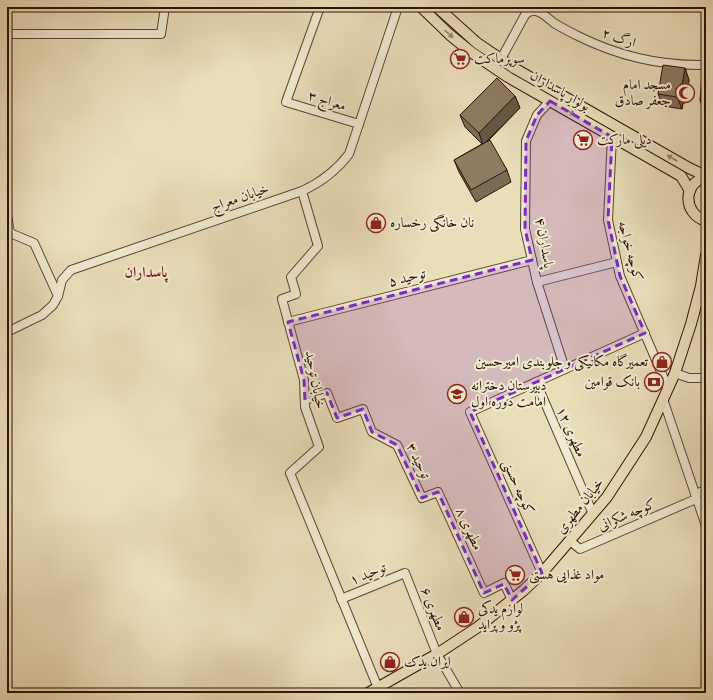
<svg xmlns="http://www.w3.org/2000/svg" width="713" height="700" font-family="'Libre Bodoni',Amiri,serif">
	<rect width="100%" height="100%" fill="#eadeb9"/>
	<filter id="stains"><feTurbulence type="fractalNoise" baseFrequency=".005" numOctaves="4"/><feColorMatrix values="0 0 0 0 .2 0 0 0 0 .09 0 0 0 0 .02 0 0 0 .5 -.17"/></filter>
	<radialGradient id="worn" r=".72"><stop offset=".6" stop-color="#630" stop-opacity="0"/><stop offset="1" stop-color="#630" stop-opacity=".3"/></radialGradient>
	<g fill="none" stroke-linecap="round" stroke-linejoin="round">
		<g stroke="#5b4530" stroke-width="10">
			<g id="minor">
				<polyline points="320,7 286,102 359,124"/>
				<polyline points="7,34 161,34 165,7"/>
				<path d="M501,59L525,15C528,12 532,10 536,11C543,13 549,19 554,23C562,28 570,32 578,36C618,56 662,66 706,65"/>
				<polyline points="550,101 537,115 526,141 525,229 537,282 565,369"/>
				<polyline points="612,137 608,220 620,276 668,388"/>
				<polyline points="302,191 318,246 291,277 296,294 282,299 304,380 305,407 319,447 290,473 378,688"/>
				<polyline points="7,215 10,233 34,243 58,296"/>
				<polyline points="537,282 617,262"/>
				<polyline points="288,322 532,260"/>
				<path d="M7,332L42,315L53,305L58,296L62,280L71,270L302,191C322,182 336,171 349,154L398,7"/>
				<polyline points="675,373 689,378 706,378"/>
				<polyline points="536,382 593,514"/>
				<polyline points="663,399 706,526"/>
				<polyline points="305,400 327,393 337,418 363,409 372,432 397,445 422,498 438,492 484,593 504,583 512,600"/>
				<polyline points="695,494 706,490"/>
				<polyline points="570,541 580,549 696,499"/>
				<polyline points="542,573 470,412 645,333"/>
				<polyline points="341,599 405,573 437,654 460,693"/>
			</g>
		</g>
		<g stroke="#2b1203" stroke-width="12">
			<g id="major">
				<polyline points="421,7 450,35 471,52 508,77 681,176 690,191"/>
				<polyline points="437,7 477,43 514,68 689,168 706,176"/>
				<path d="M706,177C682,183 683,214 706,221"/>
				<polyline points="368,693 437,654 478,627 524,590 542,573 607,497 646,437 675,373 691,324 701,286 706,255"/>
			</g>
		</g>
		<use href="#minor" stroke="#f1ead2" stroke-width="8"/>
		<use href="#major" stroke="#eadeb9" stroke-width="10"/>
	</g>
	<g fill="#7a6b54" stroke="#2b1203">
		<polygon points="685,68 689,80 685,103 683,103 682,109 663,106 658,94"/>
		<polygon points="706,76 706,106 702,106 700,100"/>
		<polygon points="515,96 520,108 487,142 507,170 511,182 476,202 459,172 454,160 482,144 465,127 460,115"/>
	</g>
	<g fill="#635745" stroke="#2b1203">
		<polygon points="685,68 689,80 685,103 681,91"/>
		<polygon points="706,77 706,105 704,100"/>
		<polygon points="678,91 683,103 682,109 677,97"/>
		<polygon points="515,96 520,108 483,145 479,133"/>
	</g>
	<g fill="#8e7c62" stroke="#2b1203">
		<polygon points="663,65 685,68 681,91 678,91 677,97 658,94"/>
		<polygon points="702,76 706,76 704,100 700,100"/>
		<polygon points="497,78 515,96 479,133 460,115"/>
		<polygon points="490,140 507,170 471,190 454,160"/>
	</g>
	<defs><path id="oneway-solid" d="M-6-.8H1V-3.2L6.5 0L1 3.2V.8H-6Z"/></defs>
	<g fill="#948267">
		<use href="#oneway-solid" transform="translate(449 34) rotate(42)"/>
		<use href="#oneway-solid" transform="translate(570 112) rotate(30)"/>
		<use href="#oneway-solid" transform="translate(672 158) rotate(-150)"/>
	</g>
	<path fill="#7b2cbf" fill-opacity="0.2" stroke="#7b2cbf" stroke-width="3" stroke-dasharray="8 5" stroke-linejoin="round" d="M550,101L612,137L608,220L620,276L645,333L470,412L542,573L512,600L504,584L484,593L438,492L422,498L397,445L372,432L363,409L337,418L327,393L305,400L304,380L288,322L532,260L525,229L526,141L537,115Z"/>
	<defs>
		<g id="supermarket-ring" transform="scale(1)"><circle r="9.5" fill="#f1ead2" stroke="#8f2418" stroke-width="1.5"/><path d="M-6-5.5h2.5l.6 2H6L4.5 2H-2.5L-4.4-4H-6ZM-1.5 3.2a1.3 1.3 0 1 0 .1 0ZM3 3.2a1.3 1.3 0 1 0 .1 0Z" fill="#8f2418"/></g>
		<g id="mosque-ring" transform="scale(1)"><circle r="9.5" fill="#f1ead2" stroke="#8f2418" stroke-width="1.5"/><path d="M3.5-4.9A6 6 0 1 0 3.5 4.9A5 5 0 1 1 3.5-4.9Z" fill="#8f2418"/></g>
		<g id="shop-ring" transform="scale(1)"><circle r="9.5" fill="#f1ead2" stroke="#8f2418" stroke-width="1.5"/><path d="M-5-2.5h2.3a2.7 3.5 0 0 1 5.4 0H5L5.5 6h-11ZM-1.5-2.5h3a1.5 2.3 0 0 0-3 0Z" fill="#8f2418"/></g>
		<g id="bank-ring" transform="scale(1)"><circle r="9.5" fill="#f1ead2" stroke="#8f2418" stroke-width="1.5"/><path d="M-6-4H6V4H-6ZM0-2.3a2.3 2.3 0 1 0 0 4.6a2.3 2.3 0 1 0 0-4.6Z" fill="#8f2418"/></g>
		<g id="school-ring" transform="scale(1)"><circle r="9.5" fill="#f1ead2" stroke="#8f2418" stroke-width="1.5"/><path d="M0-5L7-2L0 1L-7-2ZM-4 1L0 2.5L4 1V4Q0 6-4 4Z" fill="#8f2418"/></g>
	</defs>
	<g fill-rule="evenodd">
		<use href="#supermarket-ring" x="460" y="59"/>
		<use href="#mosque-ring" x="685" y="93"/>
		<use href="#supermarket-ring" x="583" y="140"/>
		<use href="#shop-ring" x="376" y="223"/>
		<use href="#shop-ring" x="662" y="362"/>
		<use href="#bank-ring" x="654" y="382"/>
		<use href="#school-ring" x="457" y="394"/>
		<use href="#supermarket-ring" x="515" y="575"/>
		<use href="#shop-ring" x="464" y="617"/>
		<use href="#shop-ring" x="390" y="662"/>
	</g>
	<g text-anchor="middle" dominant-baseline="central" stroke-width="4" stroke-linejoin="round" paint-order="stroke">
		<g font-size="14" fill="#2b1203" stroke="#f1ead2">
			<text transform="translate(619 38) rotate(18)">ارگ ۲</text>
			<text transform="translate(560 91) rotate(30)">بولوار پاسداران</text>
			<text transform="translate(327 101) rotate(17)">معراج ۳</text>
			<text transform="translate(240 198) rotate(-19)">خیابان معراج</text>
			<text transform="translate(544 243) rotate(80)">پاسداران ۴</text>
			<text transform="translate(630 251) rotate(75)">کوچه خواجه</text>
			<text transform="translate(407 278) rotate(-14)">توحید ۵</text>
			<text transform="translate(315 380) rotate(79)">خیابان توحید</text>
			<text transform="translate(571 432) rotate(66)">مطهری ۱۲</text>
			<text transform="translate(418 461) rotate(64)">توحید ۳</text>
			<text transform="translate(518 487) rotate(66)">کوچه حسنی</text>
			<text transform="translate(580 506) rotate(-51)">خیابان مطهری</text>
			<text transform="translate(627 515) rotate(-23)">کوچه شکرانی</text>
			<text transform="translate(469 529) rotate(65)">مطهری ۸</text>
			<text transform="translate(368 574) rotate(-22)">توحید ۱</text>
			<text transform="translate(433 609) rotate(68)">مطهری ۶</text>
		</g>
		<g font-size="14" fill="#2b1203" stroke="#f1ead2" text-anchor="start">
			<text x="474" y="59">سوپرماکت</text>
			<text x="671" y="85" text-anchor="end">مسجد امام<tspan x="671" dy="16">جعفر صادق</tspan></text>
			<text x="597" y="140">دیلی مارکت</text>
			<text x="390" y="223">نان خانگی رخساره</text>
			<text x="648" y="362" text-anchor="end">تعمیرگاه مکانیکی و جلوبندی امیرحسین</text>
			<text x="640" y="382" text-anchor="end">بانک قوامین</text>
			<text x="471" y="386">دبیرستان دخترانه<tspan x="471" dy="16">امامت دوره اول</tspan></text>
			<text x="529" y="575">مواد غذایی هستی</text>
			<text x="478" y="609">لوازم یدکی<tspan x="478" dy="16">پژو و پراید</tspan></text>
			<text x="404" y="662">ایران یدک</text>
		</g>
		<g font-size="15" font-weight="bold" fill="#7a1f14" stroke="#f1ead2">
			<text x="146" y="272">پاسداران</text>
		</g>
	</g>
	<rect width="713" height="700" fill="none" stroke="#eadeb9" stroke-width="24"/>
	<rect x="8" y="8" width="697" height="684" fill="none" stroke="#2b1203" stroke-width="2"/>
	<rect x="12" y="12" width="689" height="676" fill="none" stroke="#2b1203"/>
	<rect width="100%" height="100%" filter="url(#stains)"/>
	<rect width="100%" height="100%" fill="url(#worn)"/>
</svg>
